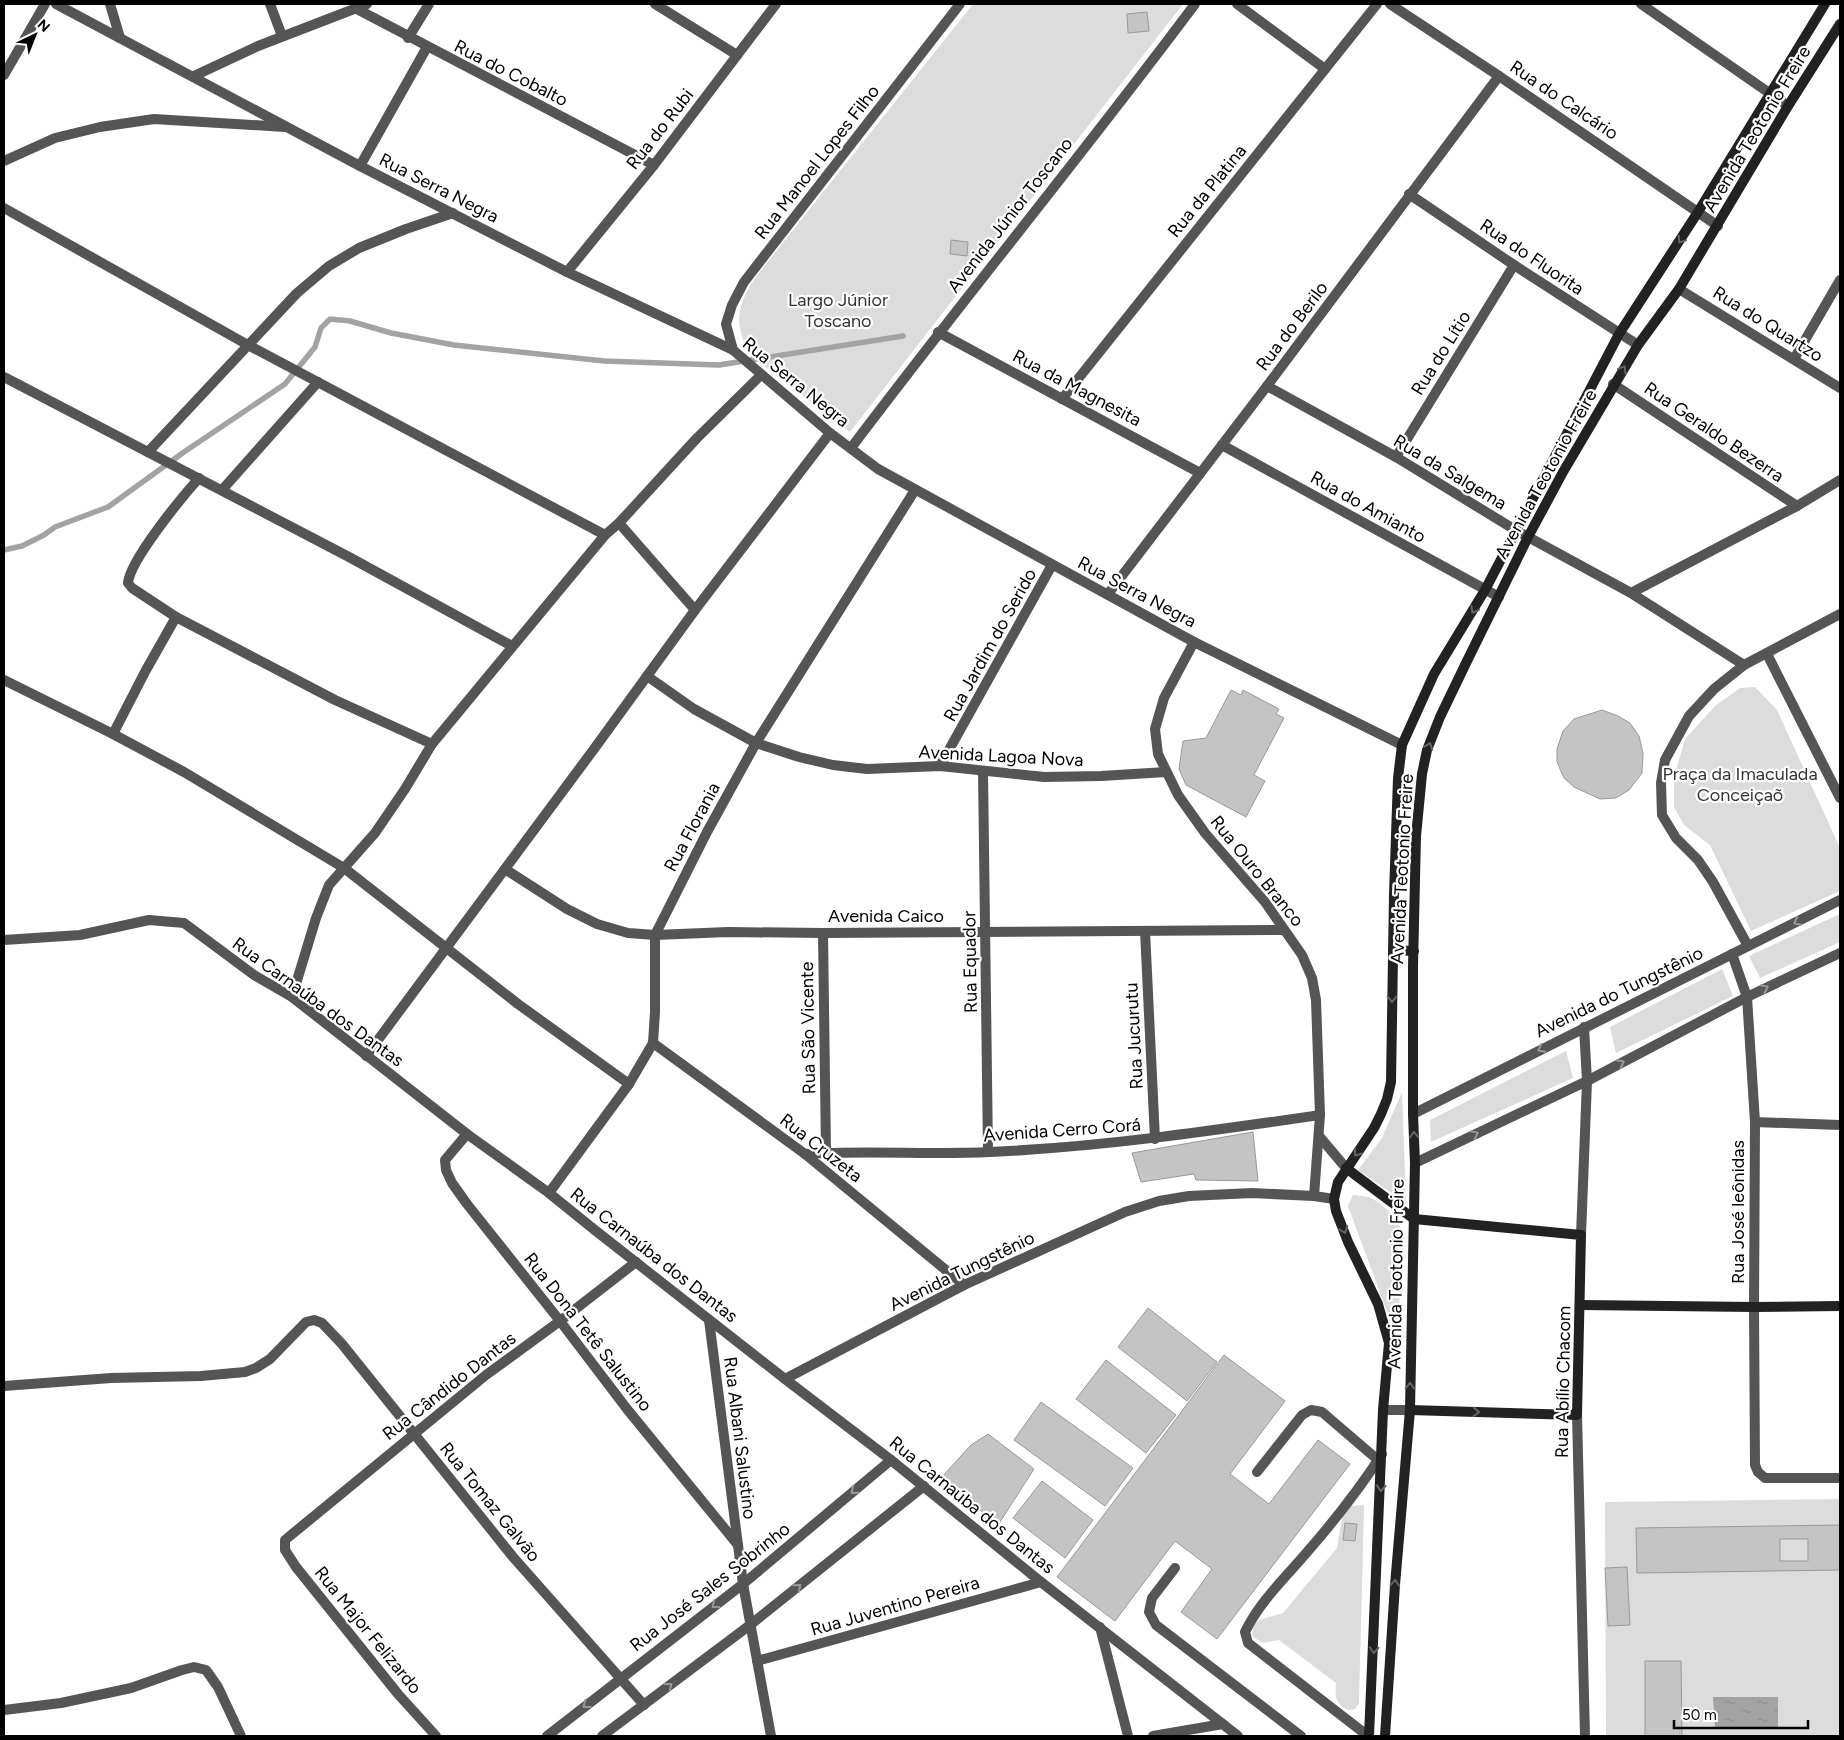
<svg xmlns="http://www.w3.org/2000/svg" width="1844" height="1740" font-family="Figtree,sans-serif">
	<defs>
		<pattern id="water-ripples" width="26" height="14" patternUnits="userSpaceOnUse" patternTransform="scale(1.25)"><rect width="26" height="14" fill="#a3a3a3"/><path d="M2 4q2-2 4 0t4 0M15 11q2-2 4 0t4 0" fill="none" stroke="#8b8b8b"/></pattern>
	</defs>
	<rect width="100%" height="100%" fill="#fff"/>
	<g fill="#dcdcdc">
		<path d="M973,4H1183L850,432L751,356C732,323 737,304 758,274Z"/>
		<polygon points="1755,687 1777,710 1840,848 1840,891 1751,931 1710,845 1684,825 1674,807 1674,778 1685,739 1715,706 1740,688"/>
		<polygon points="1840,914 1840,942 1760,978 1749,956"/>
		<polygon points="1722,969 1733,996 1616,1053 1610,1027"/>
		<polygon points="1566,1051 1573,1078 1431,1142 1430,1120"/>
		<polygon points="1402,1092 1406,1203 1358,1170 1382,1138"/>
		<path d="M1353,1195C1359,1196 1368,1196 1373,1199C1388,1208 1399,1220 1404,1236L1397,1339L1348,1206Z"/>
		<polygon points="1840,1499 1840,1736 1606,1736 1605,1502"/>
		<path d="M1364,1505L1359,1703L1355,1709L1349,1710C1335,1705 1335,1696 1336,1683L1279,1640L1262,1643L1252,1636L1253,1626L1259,1620L1283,1613L1337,1548L1342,1518L1350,1506Z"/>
	</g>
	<polygon fill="url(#water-ripples)" points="1713,1697 1778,1697 1778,1728 1715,1728"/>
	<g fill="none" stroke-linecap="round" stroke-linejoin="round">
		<polyline stroke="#a3a3a3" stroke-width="5.5" points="4,550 22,546 44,535 55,527 108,507 184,452 285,384 315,347 321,328 330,319 350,321 391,333 454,345 604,361 719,365 903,336"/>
	</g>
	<g fill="#c4c4c4" stroke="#999" fill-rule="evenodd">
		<polygon points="1147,12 1149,31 1128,33 1127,14"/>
		<polygon points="951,240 968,242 967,256 950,254"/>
		<polygon points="1231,690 1241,695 1243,690 1279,709 1276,714 1284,718 1254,775 1265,781 1246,817 1186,785 1179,769 1183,741 1206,738"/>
		<polygon points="1602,710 1618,716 1630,723 1639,736 1643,753 1642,773 1629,790 1616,798 1600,799 1574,787 1564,778 1557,762 1557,749 1563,731 1574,719"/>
		<polygon points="1253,1132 1258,1181 1196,1180 1194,1174 1141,1182 1132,1153"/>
		<polygon points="1148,1308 1217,1362 1187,1401 1118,1347"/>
		<polygon points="1224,1355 1285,1401 1230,1474 1269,1504 1318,1440 1350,1464 1217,1639 1181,1612 1212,1569 1175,1541 1115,1621 1057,1577"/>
		<polygon points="1106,1360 1176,1415 1146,1453 1076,1399"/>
		<polygon points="1041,1402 1133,1468 1105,1506 1014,1440"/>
		<polygon points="988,1434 1034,1469 998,1525 941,1478 971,1445"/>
		<polygon points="1042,1481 1093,1520 1065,1558 1013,1518"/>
		<polygon points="1345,1523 1357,1524 1355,1541 1343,1540"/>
		<path d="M1840,1525V1570L1637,1573L1636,1528ZM1780,1539H1808V1561H1780Z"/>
		<polygon points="1627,1567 1630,1625 1608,1626 1605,1568"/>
		<polygon points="1645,1661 1681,1661 1682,1736 1645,1736"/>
	</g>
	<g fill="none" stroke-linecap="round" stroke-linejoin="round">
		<g stroke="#555" stroke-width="10">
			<polyline points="1257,1472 1302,1415 1311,1410 1322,1412 1378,1460"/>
			<polyline points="1175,1568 1152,1598 1149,1612 1156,1625 1301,1736"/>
			<path d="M1368,1736L1248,1643L1245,1632C1260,1601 1286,1577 1308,1551C1335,1520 1360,1488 1382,1454"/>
		</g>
		<g stroke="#555" stroke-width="10">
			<polyline points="56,4 360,166 567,272 733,350 830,433 878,469 1194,642 1402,745"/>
			<polyline points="110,4 120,38"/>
			<polyline points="270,4 282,36"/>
			<polyline points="655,4 737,55"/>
			<polyline points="1237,4 1325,69"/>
			<polyline points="1390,4 1499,76 1718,226"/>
			<polyline points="1641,4 1788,106"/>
			<polyline points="355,8 654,165"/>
			<polyline points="408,38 429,4"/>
			<polyline points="4,75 45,4"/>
			<polyline points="194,76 258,46 367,4"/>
			<polyline points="4,161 55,138 100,127 154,119 285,127"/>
			<polyline points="360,166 427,47"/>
			<polyline points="1409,194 1514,265 1638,345"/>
			<polyline points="4,208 248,345 605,535"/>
			<polyline points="567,272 654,165 776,4"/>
			<polyline points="1679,289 1840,388"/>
			<polyline points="938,332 1200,473"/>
			<polyline points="733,350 726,324 732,305 744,282 960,4"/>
			<polyline points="1794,359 1840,280"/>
			<polyline points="4,377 349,557 512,646"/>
			<polyline points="1613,384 1797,506"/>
			<polyline points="1267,386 1396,457 1517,531 1631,593 1744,665"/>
			<polyline points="1062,399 1377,4"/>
			<polyline points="1222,445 1499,597"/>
			<path d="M851,448C964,298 1083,154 1195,4"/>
			<polyline points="148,452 297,293 329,266 359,248 406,229 453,213"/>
			<polyline points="1396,457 1514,265"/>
			<path d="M199,478C182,497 130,560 128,583L132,588L176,617L335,700L432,744"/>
			<polyline points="222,490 318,382"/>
			<polyline points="619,523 695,610"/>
			<polyline points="1631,593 1797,506 1840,480"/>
			<polyline points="1108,594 1267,386 1499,76"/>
			<polyline points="1194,642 1164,698 1155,729 1158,754 1178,795 1205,833 1265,902 1302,955 1312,978 1316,1000 1320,1115 1314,1196"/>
			<polyline points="1767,654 1840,798"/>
			<polyline points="647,676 694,709 756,743 799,757 833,765 867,769 940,766 1044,777 1101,776 1166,772"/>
			<polyline points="4,680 113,734 184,772 344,868 518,1004 629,1084"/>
			<polyline points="113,734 146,670 176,617"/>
			<polyline points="940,766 1052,565"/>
			<polyline points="983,772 988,1152"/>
			<polyline points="505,869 567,909 597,924 628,933 655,935 728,932 823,933 1284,930"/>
			<polyline points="1145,931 1155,1139"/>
			<polyline points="823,933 826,1153"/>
			<polyline points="4,940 80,935 149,920 184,923 254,975 292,997 467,1134 549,1193 596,1231 785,1379 891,1460 1041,1582 1238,1736"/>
			<polyline points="1748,946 1713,882 1698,860 1676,838 1662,815 1661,783 1665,760 1689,716 1714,689 1744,665 1840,614"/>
			<polyline points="1732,954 1747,997 1755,1122 1754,1307 1755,1465 1758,1472 1765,1478 1840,1478"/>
			<polyline points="292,997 316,918 329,885 375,833 405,789 432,744 605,535 619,523 697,438 761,375"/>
			<polyline points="653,1043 805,1154 964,1285"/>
			<polyline points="366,1056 594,749 695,610 830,433"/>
			<polyline points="1413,1114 1840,900"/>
			<polyline points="1755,1122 1840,1125"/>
			<polyline points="467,1134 445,1160 446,1170 452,1183 467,1204 560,1321 627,1409 738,1545"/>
			<polyline points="1319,1136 1346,1168"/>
			<path d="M805,1154C866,1150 928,1155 990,1152C1101,1147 1210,1131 1320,1115"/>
			<polyline points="1415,1163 1587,1081 1747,997 1840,953"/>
			<polyline points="549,1193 629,1084 653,1043 655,1012 655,935 707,832 756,743 915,490"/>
			<polyline points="1581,1235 1587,1081 1584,1027"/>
			<polyline points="709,1320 743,1584 771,1736"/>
			<polyline points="785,1379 964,1285 1125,1212 1159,1201 1189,1196 1252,1193 1314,1196 1334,1199"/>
			<polyline points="4,1386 111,1378 201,1376 245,1372 256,1368 270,1359 306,1322 314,1320 322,1323 342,1344 513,1557 644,1705"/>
			<polyline points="1383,1410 1410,1410"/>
			<polyline points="1577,1415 1585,1736"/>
			<polyline points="1100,1627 1128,1736"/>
			<polyline points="757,1661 1041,1582"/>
			<polyline points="4,1710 61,1703 131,1688 182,1670 194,1667 206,1670 218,1687 241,1736"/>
			<polyline points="436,1736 398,1694 296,1567 285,1550 285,1540 486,1375 560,1321 636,1262"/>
			<polyline points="547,1736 743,1584 891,1460"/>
			<polyline points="602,1736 750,1625 924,1486"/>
			<polyline points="1153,1736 1223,1724"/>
		</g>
		<g stroke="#222" stroke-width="10">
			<polyline points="1393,950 1414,951"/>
			<polyline points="1346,1168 1414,1219 1581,1235 1577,1415 1410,1410"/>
			<polyline points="1581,1305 1754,1307 1840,1306"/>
			<polyline points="1369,1736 1383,1410 1389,1343 1378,1304 1348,1242 1336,1211 1334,1199 1338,1182 1374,1128 1381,1114 1387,1099 1391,1082 1394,894 1398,778 1402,745 1434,674 1485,590 1619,334 1698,212 1825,4"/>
			<polyline points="1385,1736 1395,1585 1410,1410 1415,1163 1413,1114 1413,966 1416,836 1422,774 1427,750 1440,717 1467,661 1528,537 1563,472 1638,345 1679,289 1788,106 1840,24"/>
		</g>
	</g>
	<defs><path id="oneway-chevron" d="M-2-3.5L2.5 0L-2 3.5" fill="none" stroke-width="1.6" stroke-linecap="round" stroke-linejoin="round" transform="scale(1.25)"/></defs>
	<g stroke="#646464">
		<use href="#oneway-chevron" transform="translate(1681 240) rotate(122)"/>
		<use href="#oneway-chevron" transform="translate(1623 369) rotate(-59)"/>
		<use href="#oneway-chevron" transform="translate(1474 610) rotate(119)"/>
		<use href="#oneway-chevron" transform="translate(1429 746) rotate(-71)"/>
		<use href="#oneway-chevron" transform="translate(1392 999) rotate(90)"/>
		<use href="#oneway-chevron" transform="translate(1414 1135) rotate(-92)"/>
		<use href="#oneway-chevron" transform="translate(1357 1153) rotate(125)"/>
		<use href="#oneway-chevron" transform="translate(1344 1230) rotate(69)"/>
		<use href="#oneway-chevron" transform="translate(1410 1386) rotate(-89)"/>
		<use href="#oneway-chevron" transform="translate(1476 1412) rotate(2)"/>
		<use href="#oneway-chevron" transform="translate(1381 1488) rotate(93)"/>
		<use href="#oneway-chevron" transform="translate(1395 1583) rotate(-86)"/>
		<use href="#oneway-chevron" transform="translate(1374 1650) rotate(93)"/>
	</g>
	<g stroke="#999">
		<use href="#oneway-chevron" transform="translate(1797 922) rotate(153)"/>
		<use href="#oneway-chevron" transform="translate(1765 988) rotate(-26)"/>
		<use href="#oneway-chevron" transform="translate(1541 1049) rotate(153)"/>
		<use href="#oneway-chevron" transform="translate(1621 1063) rotate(-28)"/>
		<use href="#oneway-chevron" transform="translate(1475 1134) rotate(-26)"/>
		<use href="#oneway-chevron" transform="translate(854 1491) rotate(140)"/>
		<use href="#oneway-chevron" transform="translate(798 1587) rotate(-39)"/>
		<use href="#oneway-chevron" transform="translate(715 1605) rotate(142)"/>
		<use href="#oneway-chevron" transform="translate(669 1686) rotate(-37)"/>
		<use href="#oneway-chevron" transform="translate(586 1705) rotate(142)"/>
	</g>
	<g text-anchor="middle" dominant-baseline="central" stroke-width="4.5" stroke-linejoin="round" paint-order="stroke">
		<g font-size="18" fill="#000" stroke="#fff">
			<text transform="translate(511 73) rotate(27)">Rua do Cobalto</text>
			<text transform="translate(1564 100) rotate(34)">Rua do Calcário</text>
			<text transform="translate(660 129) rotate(-52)">Rua do Rubi</text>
			<text transform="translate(1757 129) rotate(-59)">Avenida Teotonio Freire</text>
			<text transform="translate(817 162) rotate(-52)">Rua Manoel Lopes Filho</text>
			<text transform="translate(439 188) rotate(27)">Rua Serra Negra</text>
			<text transform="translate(1207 191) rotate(-51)">Rua da Platina</text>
			<text transform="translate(1010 215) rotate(-52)">Avenida Júnior Toscano</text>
			<text transform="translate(1532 257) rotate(34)">Rua do Fluorita</text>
			<text transform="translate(1768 324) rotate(32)">Rua do Quartzo</text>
			<text transform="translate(1292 326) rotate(-53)">Rua do Berilo</text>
			<text transform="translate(1441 353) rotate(-58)">Rua do Lítio</text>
			<text transform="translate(796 382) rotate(39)">Rua Serra Negra</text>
			<text transform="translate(1077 388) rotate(28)">Rua da Magnesita</text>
			<text transform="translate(1714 432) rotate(34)">Rua Geraldo Bezerra</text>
			<text transform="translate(1450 472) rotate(31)">Rua da Salgema</text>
			<text transform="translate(1546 474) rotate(-61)">Avenida Teotonio Freire</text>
			<text transform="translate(1368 507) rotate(29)">Rua do Amianto</text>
			<text transform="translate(1137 592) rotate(28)">Rua Serra Negra</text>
			<text transform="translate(990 645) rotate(-61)">Rua Jardim do Serido</text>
			<text transform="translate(1001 756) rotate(3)">Avenida Lagoa Nova</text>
			<text transform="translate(692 827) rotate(-62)">Rua Florania</text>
			<text transform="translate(1402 869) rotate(-87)">Avenida Teotonio Freire</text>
			<text transform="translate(1257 871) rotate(51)">Rua Ouro Branco</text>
			<text x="886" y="916">Avenida Caico</text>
			<text transform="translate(970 962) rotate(-91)">Rua Equador</text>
			<text transform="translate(1619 992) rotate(-26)">Avenida do Tungstênio</text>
			<text transform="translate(318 1002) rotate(36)">Rua Carnaúba dos Dantas</text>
			<text transform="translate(808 1028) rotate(-91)">Rua São Vicente</text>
			<text transform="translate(1134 1036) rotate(-93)">Rua Jucurutu</text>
			<text transform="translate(1062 1130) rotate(-4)">Avenida Cerro Corá</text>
			<text transform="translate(821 1148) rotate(38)">Rua Cruzeta</text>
			<text transform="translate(1738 1212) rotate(-90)">Rua José leônidas</text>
			<text transform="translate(654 1255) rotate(38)">Rua Carnaúba dos Dantas</text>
			<text transform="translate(962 1271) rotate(-26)">Avenida Tungstênio</text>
			<text transform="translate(1396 1274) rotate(-89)">Avenida Teotonio Freire</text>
			<text transform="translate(588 1332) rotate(52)">Rua Dona Tetê Salustino</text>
			<text transform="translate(1563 1382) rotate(-89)">Rua Abílio Chacom</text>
			<text transform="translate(449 1386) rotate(-38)">Rua Cândido Dantas</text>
			<text transform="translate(740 1438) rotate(83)">Rua Albani Salustino</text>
			<text transform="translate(490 1502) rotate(51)">Rua Tomaz Galvão</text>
			<text transform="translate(972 1505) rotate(39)">Rua Carnaúba dos Dantas</text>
			<text transform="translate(710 1587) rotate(-38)">Rua José Sales Sobrinho</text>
			<text transform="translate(895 1606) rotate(-16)">Rua Juventino Pereira</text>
			<text transform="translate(368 1630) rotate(51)">Rua Major Felizardo</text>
		</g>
		<g font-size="18" fill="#333" stroke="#fff">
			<text x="838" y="300">Largo Júnior<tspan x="838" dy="21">Toscano</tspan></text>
			<text x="1740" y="774">Praça da Imaculada<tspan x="1740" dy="21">Conceiçaõ</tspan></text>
		</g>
	</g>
	<rect width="1844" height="1740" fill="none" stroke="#000000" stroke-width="10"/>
	<g transform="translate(35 35) rotate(43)" stroke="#ffffff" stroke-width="4" paint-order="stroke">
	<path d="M0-4L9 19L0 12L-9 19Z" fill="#000000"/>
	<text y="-8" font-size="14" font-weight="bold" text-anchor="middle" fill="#000000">N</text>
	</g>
	<path d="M1674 1720v8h134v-8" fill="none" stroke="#000000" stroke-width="2.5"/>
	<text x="1682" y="1720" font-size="15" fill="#000000" stroke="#ffffff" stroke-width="4" paint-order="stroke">50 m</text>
</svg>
